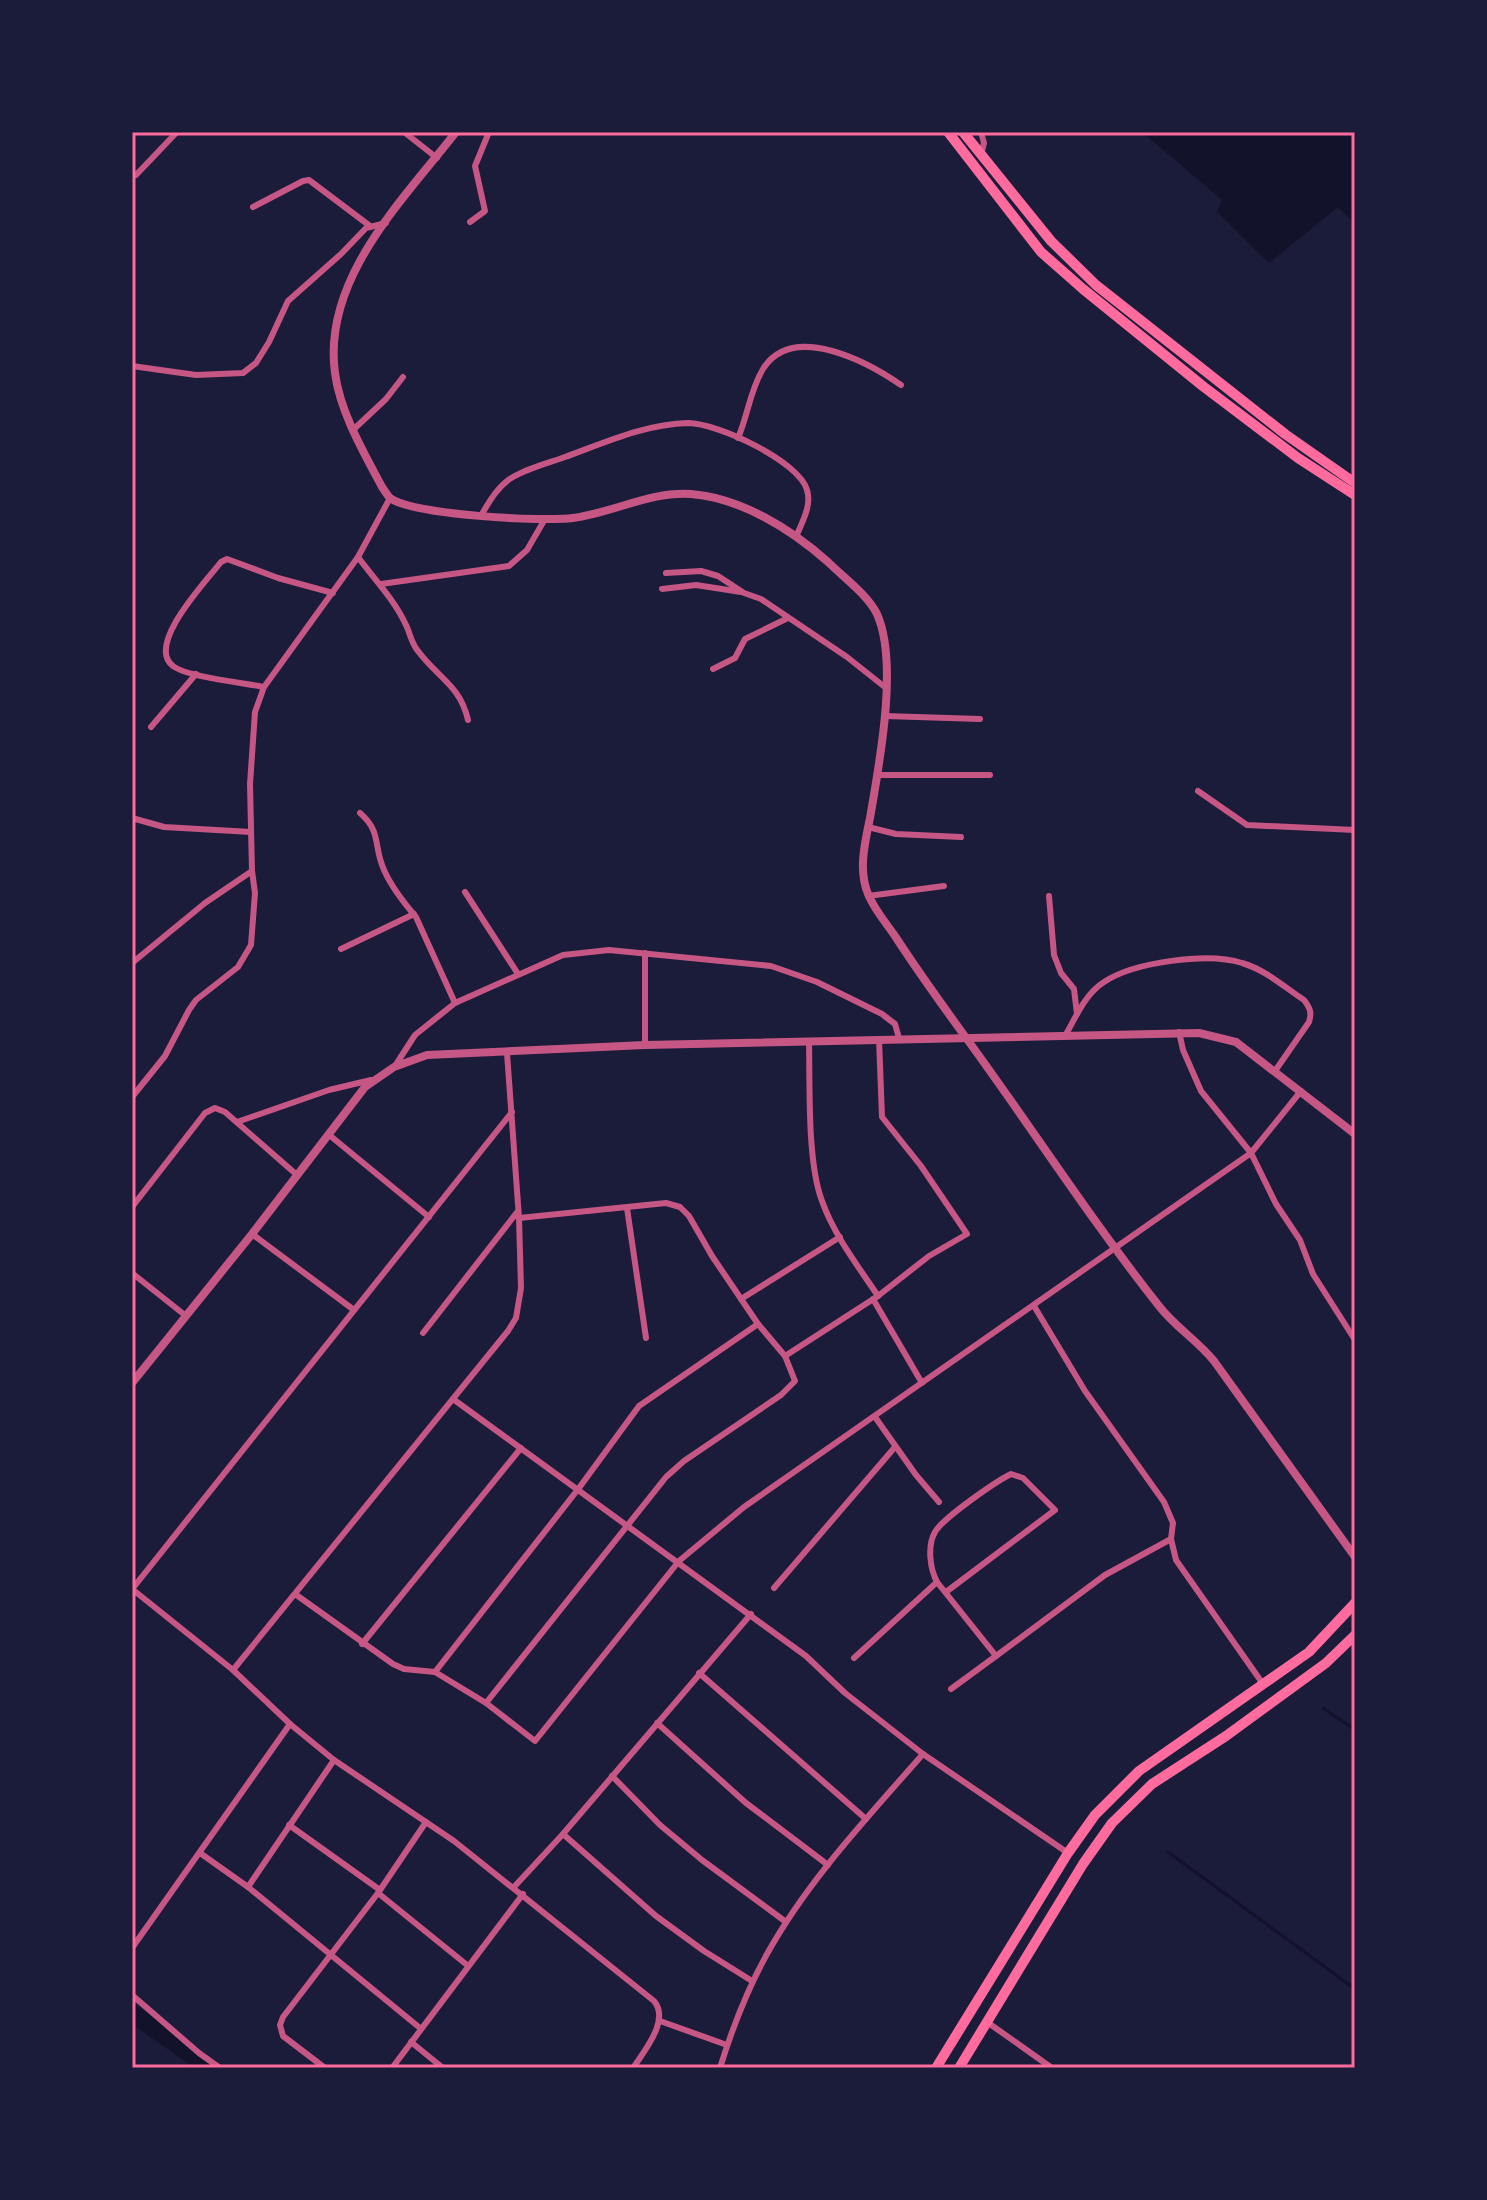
<svg xmlns="http://www.w3.org/2000/svg" width="1487" height="2200" font-family="Literata,serif">
	<rect width="100%" height="100%" fill="#1b1b3a"/>
	<polygon fill="#12122b" points="1142,132 1355,132 1355,224 1338,207 1269,263 1217,212 1222,200"/>
	<g fill="none" stroke-linecap="round" stroke-linejoin="round">
		<g stroke="#12122b" stroke-width="3">
			<polyline points="1323,1708 1355,1730"/>
			<polyline points="1168,1852 1355,1989"/>
		</g>
		<polyline stroke="#12122b" stroke-width="18" points="132,2013 210,2068"/>
		<g stroke="#c65784" stroke-width="6">
			<polyline points="404,132 437,158"/>
			<polyline points="981,155 984,143 981,132"/>
			<polyline points="136,175 177,132"/>
			<polyline points="253,207 303,181 309,180 370,226"/>
			<polyline points="470,222 485,211 475,166 489,132"/>
			<polyline points="132,366 196,375 243,373 256,363 269,342 288,301 341,254 366,228 386,223"/>
			<polyline points="354,429 386,399 403,377"/>
			<path d="M738,438C748,415 750,390 763,369C793,321 869,363 901,385"/>
			<path d="M482,514C490,500 499,485 513,477C528,468 548,463 565,457C604,443 645,424 688,423C717,423 799,461 807,490C812,506 802,522 796,537"/>
			<path d="M358,557C374,579 393,598 405,623C410,632 411,643 418,651C438,678 460,685 468,720"/>
			<polyline points="666,573 701,571 718,576 744,593 761,599 847,657 886,688"/>
			<polyline points="381,584 509,566 527,550 545,519"/>
			<polyline points="662,589 696,585 741,592"/>
			<polyline points="713,669 735,658 745,639 788,618"/>
			<path d="M264,687C245,683 187,677 173,666C145,645 207,580 221,562L227,559L278,578L333,593"/>
			<polyline points="885,716 980,719"/>
			<polyline points="151,727 196,674"/>
			<polyline points="877,775 990,775"/>
			<polyline points="1198,791 1247,825 1355,830"/>
			<path d="M360,813C382,832 373,846 384,870C391,886 404,903 416,917L455,1003"/>
			<polyline points="132,818 164,827 251,832"/>
			<polyline points="868,827 896,834 961,837"/>
			<polyline points="465,892 518,974"/>
			<polyline points="868,896 944,886"/>
			<polyline points="1049,896 1054,955 1061,973 1074,989 1077,1014"/>
			<polyline points="341,949 414,914"/>
			<polyline points="132,963 205,903 252,871"/>
			<polyline points="1179,1032 1183,1050 1201,1091 1251,1153 1276,1204 1300,1240 1313,1274 1355,1340"/>
			<path d="M1065,1036C1076,1017 1085,994 1104,982C1134,962 1208,952 1242,963C1266,970 1284,987 1304,1000C1310,1008 1312,1012 1309,1022L1275,1071"/>
			<path d="M809,1041C810,1084 807,1162 822,1201C834,1235 858,1266 878,1296"/>
			<polyline points="645,1045 645,953"/>
			<polyline points="395,1066 415,1035 455,1003 563,955 609,950 771,966 817,982 882,1014 895,1024 899,1038"/>
			<polyline points="132,1097 165,1056 189,1010 196,1000 238,967 251,945 255,893 252,871 250,784 255,712 264,687 358,557 390,498"/>
			<polyline points="237,1122 329,1090 371,1080"/>
			<polyline points="328,1134 429,1217"/>
			<polyline points="132,1207 205,1113 215,1108 225,1112 297,1175"/>
			<polyline points="627,1208 646,1338"/>
			<polyline points="252,1234 354,1310"/>
			<polyline points="132,1273 186,1316"/>
			<polyline points="741,1299 840,1237"/>
			<polyline points="873,1299 922,1383"/>
			<polyline points="1034,1306 1085,1391 1164,1502 1173,1523 1171,1539 1176,1560 1263,1684"/>
			<polyline points="423,1333 518,1211"/>
			<polyline points="785,1356 878,1296 929,1256 967,1234 921,1166 882,1117 879,1039"/>
			<polyline points="453,1399 806,1656 845,1693 923,1754 1068,1853"/>
			<polyline points="875,1417 916,1475 939,1502"/>
			<polyline points="133,1588 512,1112"/>
			<polyline points="774,1588 895,1447"/>
			<path d="M132,1589L233,1670L290,1724L334,1760L454,1841L654,2001C670,2020 645,2050 633,2068"/>
			<path d="M946,1592L1055,1510L1023,1478L1011,1474C995,1482 943,1518 935,1532C927,1546 930,1569 937,1582L996,1656L1105,1575L1171,1539"/>
			<polyline points="295,1594 393,1664 404,1669 435,1672 486,1703 535,1741 679,1561 744,1507 1251,1153 1301,1091"/>
			<polyline points="362,1644 521,1448"/>
			<polyline points="854,1658 937,1582"/>
			<polyline points="233,1670 508,1331 516,1318 521,1288 519,1218 507,1053"/>
			<polyline points="435,1672 579,1488 639,1406 758,1324"/>
			<polyline points="699,1673 866,1819"/>
			<polyline points="951,1689 996,1656"/>
			<polyline points="486,1703 666,1477 684,1461 781,1395 795,1381 785,1356 758,1324 712,1256 689,1216 680,1207 666,1203 519,1218"/>
			<polyline points="657,1723 746,1803 828,1865"/>
			<polyline points="612,1776 660,1825 702,1860 786,1922"/>
			<polyline points="289,1825 380,1890"/>
			<polyline points="563,1834 656,1916 704,1951 752,1981"/>
			<polyline points="200,1853 248,1887 420,2028"/>
			<polyline points="248,1887 334,1760"/>
			<polyline points="514,1887 563,1834 751,1614"/>
			<polyline points="378,1893 467,1965"/>
			<polyline points="132,1948 290,1724"/>
			<polyline points="132,1995 199,2053 220,2068"/>
			<polyline points="660,2021 727,2045"/>
			<polyline points="987,2022 1052,2068"/>
			<polyline points="411,2042 443,2068"/>
			<polyline points="325,2068 283,2036 280,2025 283,2017 378,1893 426,1822"/>
			<polyline points="392,2068 523,1894"/>
			<path d="M720,2068C732,2029 747,1990 767,1954C808,1880 868,1817 923,1754"/>
		</g>
		<g stroke="#c65784" stroke-width="8">
			<path d="M456,132C403,200 322,279 335,373C340,412 364,453 382,487C385,491 387,495 390,498C413,515 543,522 573,518C612,513 651,491 691,494C741,498 791,529 828,562C843,577 868,595 877,614C899,663 879,765 870,818C865,842 858,870 868,894C874,909 886,923 895,936C917,970 940,1002 964,1035C1030,1125 1090,1219 1159,1306C1175,1327 1197,1340 1214,1361L1355,1557"/>
			<polyline points="132,1383 252,1234 365,1087 394,1067 427,1055 645,1045 1199,1033 1236,1042 1355,1134"/>
		</g>
		<g stroke="#ff6b9d" stroke-width="10">
			<polyline points="948,132 1041,252 1083,289 1204,387 1298,458 1355,495"/>
			<polyline points="963,132 1051,241 1096,285 1285,434 1355,483"/>
			<polyline points="936,2068 1068,1853 1095,1815 1139,1771 1309,1652 1355,1603"/>
			<polyline points="959,2068 1083,1864 1112,1823 1152,1784 1226,1736 1326,1663 1355,1635"/>
		</g>
	</g>
	<rect width="1487" height="2200" fill="none" stroke="#1b1b3a" stroke-width="268"/>
	<rect x="134" y="134" width="1219" height="1932" fill="none" stroke="#ff6b9d" stroke-width="3"/>
</svg>
